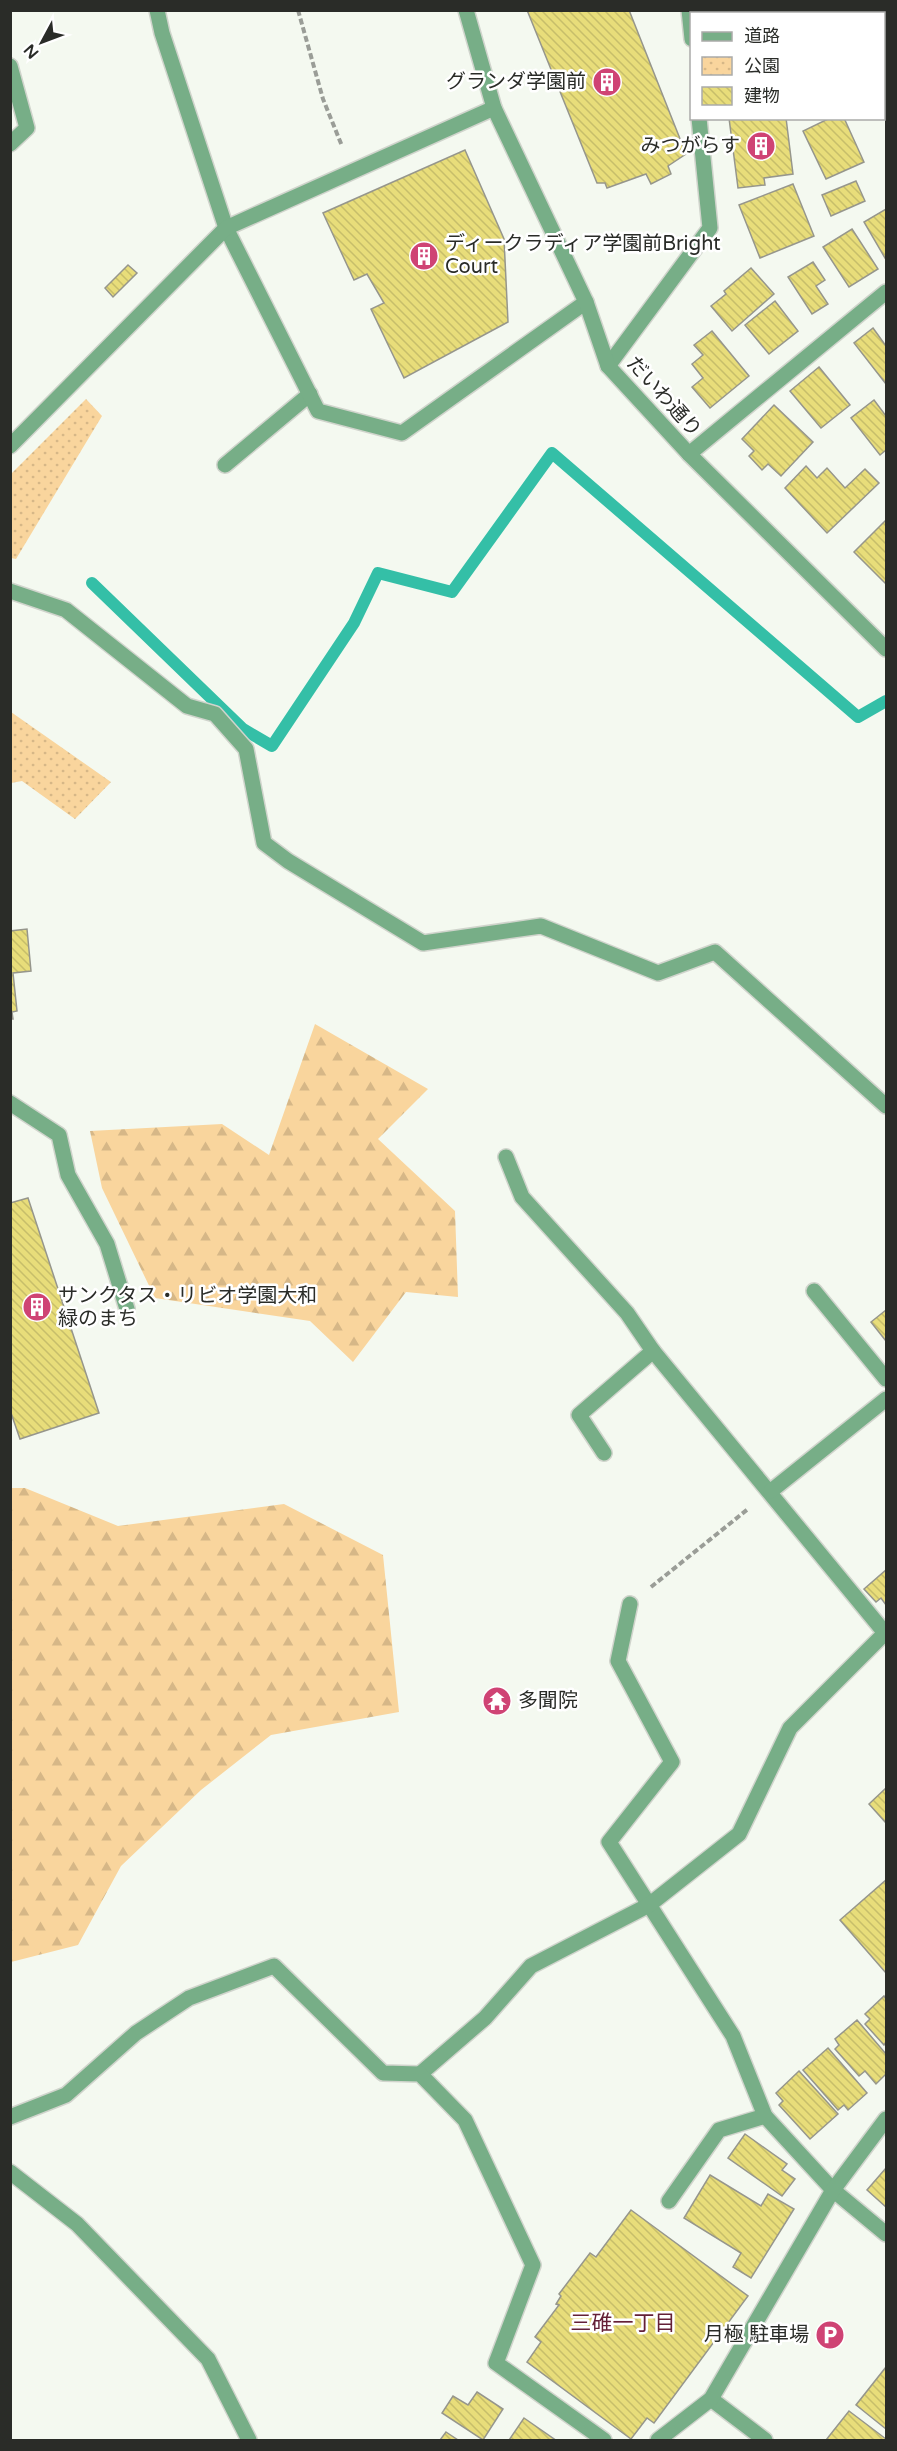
<svg xmlns="http://www.w3.org/2000/svg" width="897" height="2451" font-family="'Varela Round','Noto Sans JP',sans-serif">
	<defs>
		<pattern id="forest-firs" width="22" height="20" patternUnits="userSpaceOnUse" patternTransform="scale(1.5)"><rect width="22" height="20" fill="#f9d59d"/><path d="M5 1l3.5 6h-7zM16 11l3.5 6h-7z" fill="#d6b787"/></pattern>
		<pattern id="park-dots" width="8" height="8" patternUnits="userSpaceOnUse" patternTransform="scale(1.5)"><rect width="8" height="8" fill="#f9d59d"/><path d="M2 2h.1M6 6h.1" fill="none" stroke="#d6b787" stroke-width="1.8" stroke-linecap="round"/></pattern>
		<pattern id="building-back-hatch" width="6" height="6" patternUnits="userSpaceOnUse" patternTransform="scale(1.5)"><rect width="6" height="6" fill="#e8dd7a"/><path d="M-1 5l2 2M0 0l6 6M5-1l2 2" fill="none" stroke="#c7be6a"/></pattern>
	</defs>
	<rect width="100%" height="100%" fill="#f4f9f0"/>
	<g fill="url(#forest-firs)">
		<polygon points="315,1024 428,1089 378,1139 455,1211 458,1297 406,1292 353,1362 310,1321 155,1298 102,1188 90,1131 222,1124 269,1155"/>
		<polygon points="11,1488 25,1488 118,1526 284,1504 383,1555 399,1712 271,1735 201,1790 121,1866 78,1945 11,1962"/>
	</g>
	<g fill="url(#park-dots)">
		<polygon points="86,399 102,416 16,559 11,558 11,474"/>
		<polygon points="11,712 111,782 75,819 22,781 11,783"/>
	</g>
	<g fill="none" stroke-linecap="round" stroke-linejoin="round">
		<polyline stroke="#34bfa7" stroke-width="12" points="92,583 243,729 272,746 354,623 378,573 452,592 552,453 858,717 886,701"/>
	</g>
	<g fill="url(#building-back-hatch)" stroke="#96968c" stroke-width="1.5">
		<polygon points="527,10 629,10 686,154 668,166 671,174 651,184 646,174 607,188 605,183 597,183"/>
		<rect x="742" y="10" width="80" height="4"/>
		<polygon points="824,10 886,10 886,47 884,48 884,14 825,14"/>
		<polygon points="729,118 786,118 793,174 764,178 765,185 738,188"/>
		<polygon points="830,118 844,118 864,162 826,179 803,131"/>
		<polygon points="465,150 504,239 508,322 404,378 371,309 384,303 367,274 354,280 323,213"/>
		<polygon points="856,181 865,201 831,216 822,195"/>
		<polygon points="793,184 814,236 760,258 739,205"/>
		<polygon points="886,209 886,257 885,258 864,222"/>
		<polygon points="852,229 878,269 849,287 823,247"/>
		<polygon points="813,262 825,280 816,286 828,304 812,314 788,277"/>
		<polygon points="128,265 137,273 113,297 105,288"/>
		<polygon points="751,268 774,294 732,331 711,306 726,294 724,291"/>
		<polygon points="775,301 798,331 769,354 745,325"/>
		<polygon points="873,328 886,346 886,384 854,343"/>
		<polygon points="712,331 749,376 710,408 692,387 703,378 692,364 703,355 694,345"/>
		<polygon points="819,367 850,405 821,428 790,391"/>
		<polygon points="874,400 886,416 886,450 880,455 851,418"/>
		<polygon points="774,405 813,442 781,476 768,464 762,470 749,456 754,451 742,439"/>
		<polygon points="806,466 817,478 827,468 845,488 865,469 879,483 827,533 785,488"/>
		<polygon points="886,520 886,584 854,552"/>
		<polygon points="27,929 31,971 13,973 17,1011 12,1012 13,1019 10,1019 10,931"/>
		<polygon points="28,1198 99,1413 20,1439 10,1410 10,1203"/>
		<polygon points="886,1310 886,1341 871,1322"/>
		<polygon points="886,1570 886,1605 881,1598 876,1602 864,1589"/>
		<polygon points="886,1788 886,1823 869,1804"/>
		<polygon points="886,1880 886,1973 840,1920"/>
		<polygon points="884,1996 886,1999 886,2042 884,2045 865,2024 870,2019 865,2014"/>
		<polygon points="857,2020 886,2054 886,2074 876,2084 865,2071 859,2076 835,2049 839,2045 835,2039"/>
		<polygon points="828,2048 867,2093 848,2110 844,2105 838,2110 803,2070"/>
		<polygon points="799,2071 838,2114 810,2139 779,2105 783,2101 776,2093"/>
		<polygon points="745,2134 787,2164 782,2170 795,2179 782,2196 728,2158"/>
		<polygon points="886,2168 886,2207 867,2190"/>
		<polygon points="710,2175 761,2206 768,2194 794,2209 751,2278 733,2267 741,2253 684,2218"/>
		<polygon points="631,2210 748,2296 654,2423 647,2418 631,2439 527,2362 541,2342 535,2337 559,2305 556,2304 561,2296 559,2294 590,2253 596,2257"/>
		<polygon points="886,2367 886,2429 856,2405"/>
		<polygon points="477,2392 503,2409 483,2440 442,2413 453,2396 468,2405"/>
		<polygon points="849,2411 886,2439 886,2440 826,2440"/>
		<polygon points="524,2418 554,2439 552,2440 509,2440"/>
		<polygon points="446,2432 458,2440 440,2440"/>
	</g>
	<g fill="none" stroke-linecap="round" stroke-linejoin="round">
		<g stroke="#d0d4cc" stroke-width="18">
			<g id="service">
				<polyline points="884,95 886,94"/>
				<polyline points="225,465 310,394"/>
				<polyline points="10,1103 59,1135 68,1175 107,1244 127,1309"/>
			</g>
		</g>
		<g stroke="#d0d4cc" stroke-width="18">
			<g id="minor">
				<polyline points="157,10 162,33 226,228 318,411 402,433 586,302"/>
				<polyline points="689,10 692,39"/>
				<polyline points="10,66 27,128 10,144"/>
				<polyline points="608,366 710,228 699,118"/>
				<polyline points="10,446 226,228 494,108"/>
				<polyline points="689,454 886,292"/>
				<polyline points="10,591 66,610 187,706 215,714 246,749 264,843 288,861 423,943 541,926 658,973 715,952 886,1106"/>
				<polyline points="506,1157 522,1197 627,1313 653,1351"/>
				<polyline points="814,1291 886,1379"/>
				<polyline points="604,1453 579,1415 653,1351 885,1633"/>
				<polyline points="771,1491 886,1399"/>
				<polyline points="630,1604 618,1661 672,1762 609,1842 733,2036 765,2116 833,2190 886,2234"/>
				<polyline points="420,2074 485,2018 531,1966 649,1905 739,1834 790,1728 886,1632"/>
				<polyline points="10,2117 66,2095 136,2033 189,1998 274,1966 383,2073 420,2074 465,2120 533,2265 496,2363 604,2440"/>
				<polyline points="10,2172 77,2224 208,2359 249,2440"/>
				<polyline points="669,2201 719,2130 765,2116"/>
				<polyline points="711,2399 765,2440"/>
				<polyline points="658,2440 711,2399 833,2190 886,2119"/>
			</g>
		</g>
		<g stroke="#d0d4cc" stroke-width="18">
			<polyline id="tertiary" points="466,10 494,108 586,302 608,366 689,454 886,649"/>
		</g>
		<g stroke="#9a9d97" stroke-width="4" stroke-dasharray="6 3" stroke-linecap="butt">
			<polyline points="298,10 323,99 342,146"/>
			<polyline points="651,1587 748,1509"/>
		</g>
		<use href="#service" stroke="#77ae87" stroke-width="15"/>
		<use href="#minor" stroke="#77ae87" stroke-width="15"/>
		<use href="#tertiary" stroke="#77ae87" stroke-width="15"/>
	</g>
	<defs>
		<g id="building-disc" transform="scale(1.5)"><circle r="9.5" fill="#cf4374" stroke="#fff"/><path d="M-4-6H4V6H1V3H-1V6H-4ZM-2.5-4.3h1.7v1.8h-1.7ZM.8-4.3h1.7v1.8H.8ZM-2.5-1h1.7V.8h-1.7ZM.8-1h1.7V.8H.8Z" fill="#fff"/></g>
		<g id="temple-disc" transform="scale(1.5)"><circle r="9.5" fill="#cf4374" stroke="#fff"/><path d="M0-6L5-2H3V0L6.5 2.5H4V6H1.5V3h-3V6H-4V2.5H-6.5L-3 0V-2H-5Z" fill="#fff"/></g>
		<g id="parking-disc" transform="scale(1.5)"><circle r="9.5" fill="#cf4374" stroke="#fff"/><path d="M-3.5-5.5H1a3.5 3.5 0 0 1 0 7H-1V5.5H-3.5ZM-1-3.4V-.6H.8a1.4 1.4 0 0 0 0-2.8Z" fill="#fff"/></g>
	</defs>
	<g fill-rule="evenodd">
		<use href="#building-disc" x="607" y="82"/>
		<use href="#building-disc" x="761" y="146"/>
		<use href="#building-disc" x="424" y="256"/>
		<use href="#building-disc" x="37" y="1307"/>
		<use href="#temple-disc" x="497" y="1701"/>
		<use href="#parking-disc" x="830" y="2335"/>
	</g>
	<g text-anchor="middle" dominant-baseline="central" stroke-width="5" stroke-linejoin="round" paint-order="stroke">
		<g font-size="20" fill="#2a2c28" stroke="#fff" text-anchor="end">
			<text x="586" y="82">グランダ学園前</text>
			<text x="740" y="146">みつがらす</text>
			<text x="445" y="244" text-anchor="start">ディークラディア学園前Bright<tspan x="445" dy="23">Court</tspan></text>
			<text x="58" y="1296" text-anchor="start">サンクタス・リビオ学園大和<tspan x="58" dy="23">緑のまち</tspan></text>
			<text x="518" y="1701" text-anchor="start">多聞院</text>
			<text x="809" y="2335">月極 駐車場</text>
		</g>
		<g font-size="20" fill="#2a2c28" stroke="#fff">
			<text transform="translate(664 397) rotate(48)">だいわ通り</text>
		</g>
		<g font-size="21" fill="#642037" stroke="#fff">
			<text x="623" y="2323">三碓一丁目</text>
		</g>
	</g>
	<rect width="897" height="2451" fill="none" stroke="#2a2c28" stroke-width="24"/>
	<rect x="690" y="12" width="195" height="108" fill="#ffffff" stroke="#aaaba9" stroke-width="1.5"/>
	<rect x="702" y="32" width="30" height="9" fill="#77ae87" stroke="#aaaba9" stroke-width="1.5"/>
	<text x="744" y="42" font-size="18" fill="#2a2c28">道路</text>
	<rect x="702" y="57" width="30" height="18" fill="url(#park-dots)" stroke="#aaaba9" stroke-width="1.5"/>
	<text x="744" y="72" font-size="18" fill="#2a2c28">公園</text>
	<rect x="702" y="87" width="30" height="18" fill="url(#building-back-hatch)" stroke="#aaaba9" stroke-width="1.5"/>
	<text x="744" y="102" font-size="18" fill="#2a2c28">建物</text>
	<g transform="translate(42 42) rotate(229)" stroke="#ffffff" stroke-width="4.5" paint-order="stroke">
	<path d="M0-4.5L10 22L0 15L-10 22Z" fill="#2a2c28"/>
	<text y="-9" font-size="16" font-weight="bold" text-anchor="middle" fill="#2a2c28">N</text>
	</g>
</svg>
